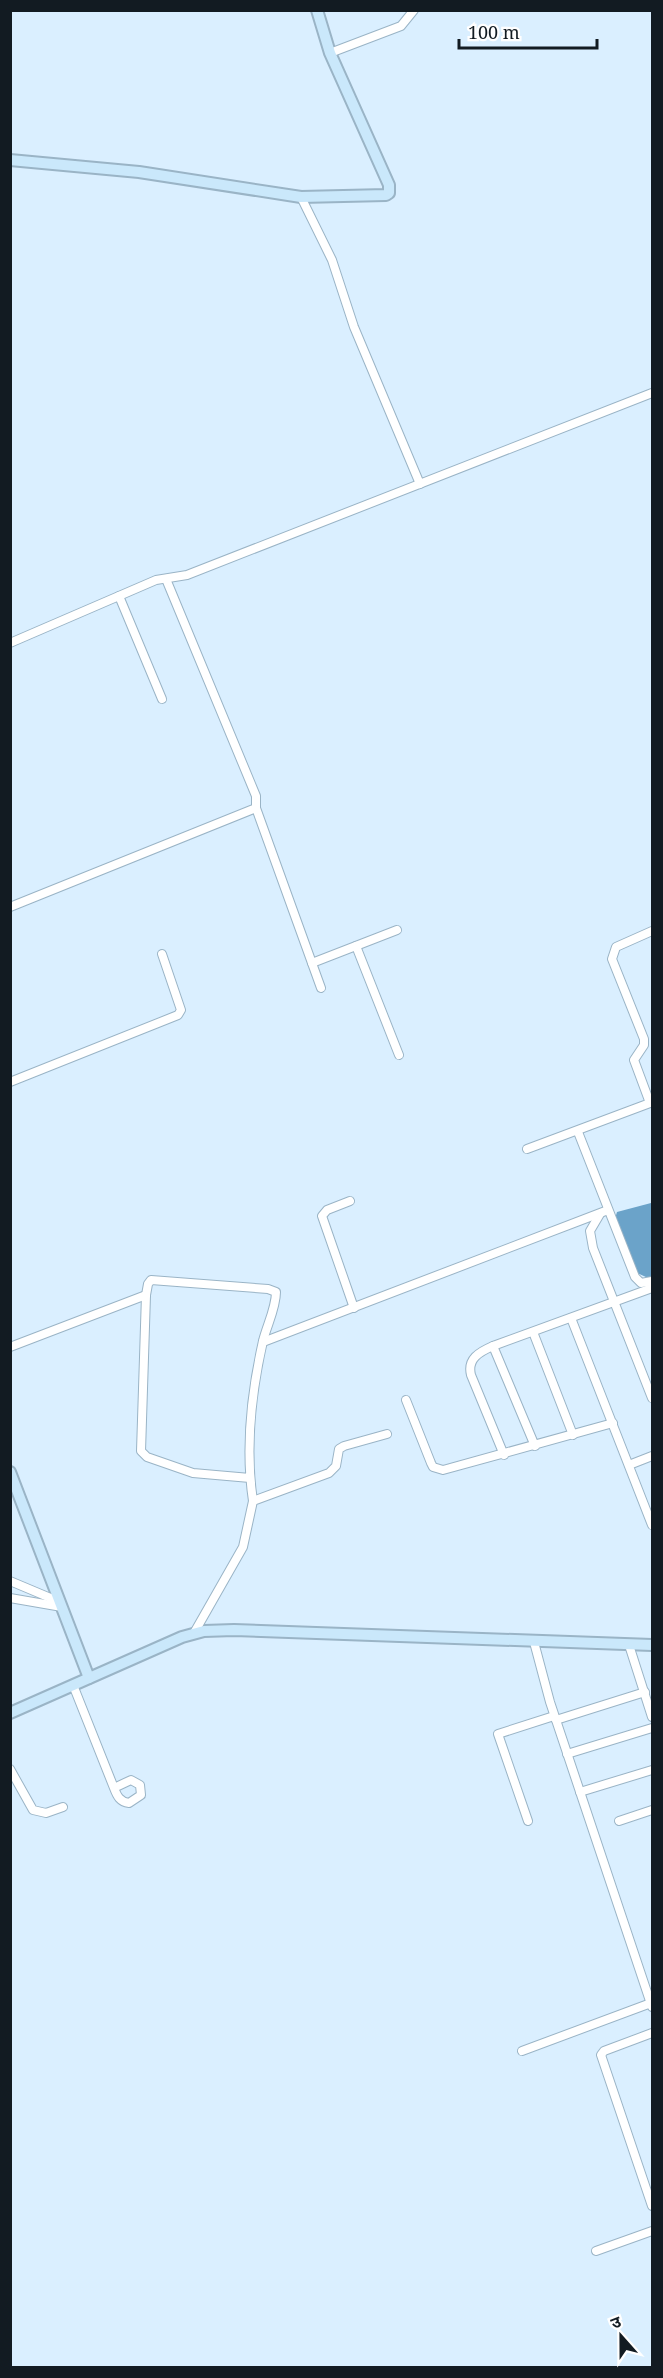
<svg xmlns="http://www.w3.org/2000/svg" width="663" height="2378" font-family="'Noto Serif','Noto Sans Devanagari',serif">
	<rect width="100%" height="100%" fill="#daefff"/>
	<polygon fill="#6ba3c9" points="651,1203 652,1277 648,1278 633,1271 614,1222 617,1212"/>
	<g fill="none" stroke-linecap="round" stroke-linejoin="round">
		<g stroke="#9ab4c6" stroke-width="10">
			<g id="street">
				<polyline points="330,53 401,26 414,10"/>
				<polyline points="301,197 332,260 354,327 420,484"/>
				<polyline points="119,596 162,699"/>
				<polyline points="10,643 156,580 187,575 652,393"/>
				<polyline points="256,808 321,988"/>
				<polyline points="10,907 256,808 256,796 166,579"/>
				<polyline points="356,946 399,1055"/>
				<polyline points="312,963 397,930"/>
				<polyline points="10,1082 178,1015 181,1010 162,954"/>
				<polyline points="578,1132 635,1277 641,1283 652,1281"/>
				<polyline points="527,1149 650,1103 634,1060 644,1045 644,1039 612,959 616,947 652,931"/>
				<polyline points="350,1201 327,1210 322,1216 354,1308"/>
				<polyline points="600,1214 590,1231 593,1248 652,1398"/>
				<polyline points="571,1318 652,1525"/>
				<polyline points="533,1332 573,1435"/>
				<polyline points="263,1342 608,1210"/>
				<polyline points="493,1346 535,1446"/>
				<polyline points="10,1347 146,1295"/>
				<polyline points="406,1400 431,1463 433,1467 443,1470 613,1423"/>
				<path d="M504,1455L471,1375C467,1359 479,1352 493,1346L652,1288"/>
				<polyline points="629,1465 652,1456"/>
				<path d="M250,1478L193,1473L147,1457L141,1451L146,1295L148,1284L151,1280L268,1289L276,1292C276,1308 267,1325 263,1341C251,1394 245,1448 253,1501"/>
				<polyline points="10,1581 60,1602"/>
				<polyline points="10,1598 62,1607"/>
				<polyline points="194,1633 243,1547 253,1501 329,1473 336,1466 339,1449 344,1446 387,1434"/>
				<polyline points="534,1642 550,1702 652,2007"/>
				<polyline points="629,1645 652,1717"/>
				<path d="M73,1685L114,1788C117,1796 120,1802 129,1803L141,1795L140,1785L131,1780L114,1788"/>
				<polyline points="556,1720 645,1692"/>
				<polyline points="567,1754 652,1728"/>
				<polyline points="10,1769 33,1810 46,1813 63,1807"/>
				<polyline points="580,1792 652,1770"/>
				<polyline points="528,1821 498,1734 554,1716"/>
				<polyline points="619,1821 652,1810"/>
				<polyline points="652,2033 604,2051 601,2055 652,2206"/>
				<polyline points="522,2051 651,2003"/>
				<polyline points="596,2251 652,2231"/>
			</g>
		</g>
		<g stroke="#9ab4c6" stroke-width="14">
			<g id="secondary">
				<polyline points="10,160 139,172 301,197 386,195 389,193 389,185 330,53 317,10"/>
				<polyline points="10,1472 89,1678"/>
				<polyline points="10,1713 182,1637 204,1631 234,1630 652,1645"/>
			</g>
		</g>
		<use href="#street" stroke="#fff" stroke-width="8"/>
		<use href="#secondary" stroke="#cae8fb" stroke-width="10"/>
	</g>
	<rect width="663" height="2378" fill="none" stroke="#121b22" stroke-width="24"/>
	<g transform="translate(621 2336) rotate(339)" stroke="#ffffff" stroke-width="4.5" paint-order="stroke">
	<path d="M0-4.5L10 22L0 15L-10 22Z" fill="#121b22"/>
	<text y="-9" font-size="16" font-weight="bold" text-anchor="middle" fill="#121b22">उ</text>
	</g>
	<path d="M459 39v9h138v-9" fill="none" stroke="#121b22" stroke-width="3"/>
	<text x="468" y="39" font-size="18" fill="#121b22" stroke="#ffffff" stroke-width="4.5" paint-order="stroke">100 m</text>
</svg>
